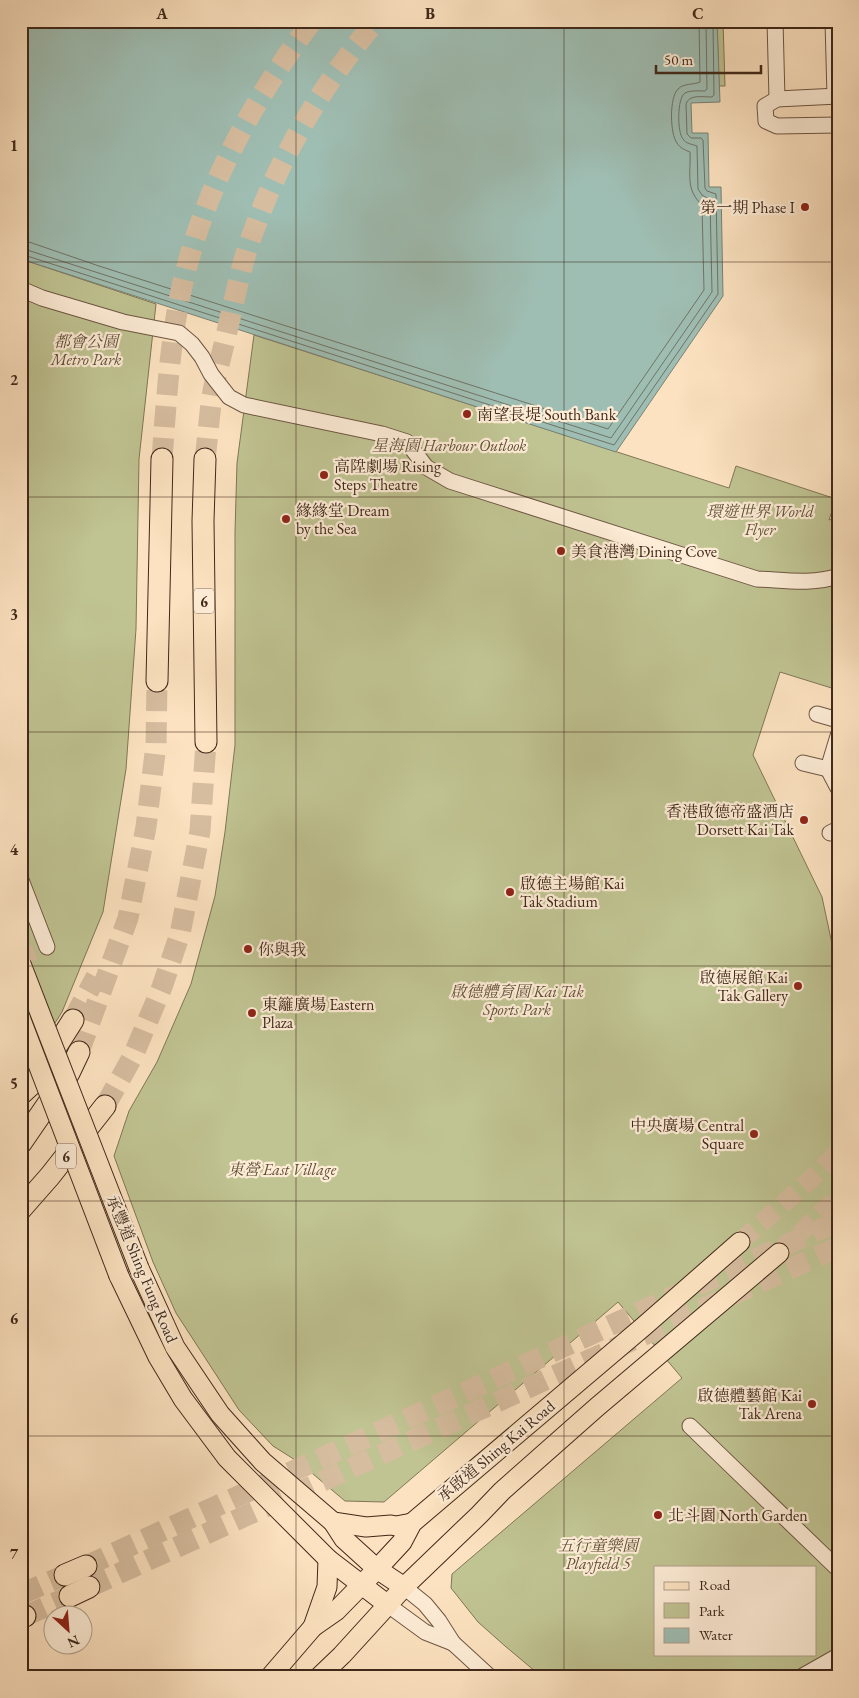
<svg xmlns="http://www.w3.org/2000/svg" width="859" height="1698" font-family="'EB Garamond','Noto Serif TC',serif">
	<rect width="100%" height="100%" fill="#fce2c0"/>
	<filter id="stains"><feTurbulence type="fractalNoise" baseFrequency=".004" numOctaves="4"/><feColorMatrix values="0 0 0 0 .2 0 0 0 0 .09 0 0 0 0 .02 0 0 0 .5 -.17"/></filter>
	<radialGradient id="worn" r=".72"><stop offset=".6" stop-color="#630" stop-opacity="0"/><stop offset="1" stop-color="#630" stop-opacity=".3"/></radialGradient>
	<g fill="#c0c392" stroke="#807656" fill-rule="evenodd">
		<polygon points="717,21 723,21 725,86 719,86"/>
		<polygon points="21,259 156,304 139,459 136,629 126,769 103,912 62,1012 41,1045 21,1069"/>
		<path d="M254,335L729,488L736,466L836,499L829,520L838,517V690L780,672L753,755L822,897L838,972V1677H542L505,1646L478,1622L451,1588L452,1574L682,1378L618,1302L384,1502L345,1501L300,1463L273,1446L239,1410L176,1313L153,1262L114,1156L129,1111L157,1062L191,984L215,896L225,832L235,745V532L237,463ZM655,1567H815V1654H655Z"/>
	</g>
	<polygon fill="#9fbeb3" stroke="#798275" points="21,21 717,21 720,102 691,103 692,133 708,133 709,187 721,187 723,296 616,452 21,259"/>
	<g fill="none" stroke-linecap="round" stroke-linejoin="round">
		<g stroke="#707366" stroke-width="1">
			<path d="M21,241L29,242L99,266L608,429L704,290L702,205C685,189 691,174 690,152C685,150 680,148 677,143C670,134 669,98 678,89C684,83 693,85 700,82L699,21"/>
			<path d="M21,248L611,438L712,292L710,200L702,195L698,189L697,146C692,144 686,144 683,139C677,132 677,98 685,93C691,90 699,91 705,91L707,89L706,21"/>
			<path d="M21,254L614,445L718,294L716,194L707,191L705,188L703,140L701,138H691L687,134L686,104C689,94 703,97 712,97L714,95L713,21"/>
		</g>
		<polyline stroke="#d6bd9f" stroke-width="15" stroke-dasharray="15 8" stroke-linecap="butt" points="21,958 47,947"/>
		<g stroke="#d6bd9f" stroke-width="19" stroke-dasharray="19 9" stroke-linecap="butt">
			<polyline points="740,1242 821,1170 838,1152"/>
			<polyline points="779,1253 838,1197"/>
		</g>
		<g stroke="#d6bd9f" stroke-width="21" stroke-dasharray="21 11" stroke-linecap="butt">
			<path d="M162,459C166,406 169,353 179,301C199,198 250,104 312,21"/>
			<path d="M205,459C208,437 209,414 213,391C218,367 225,342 230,318C237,288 243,258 254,230C281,154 324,82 376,21"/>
			<polyline points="73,1020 96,977"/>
			<polyline points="79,1052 128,918 146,827 156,745 157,681"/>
			<polyline points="105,1106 133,1056 146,1025 162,987 180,934 200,831 206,742"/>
			<polyline points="86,1566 838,1221"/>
			<polyline points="89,1587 838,1247"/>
			<polyline points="21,1594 65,1575"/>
			<polyline points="25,1616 70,1596"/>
		</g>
		<g stroke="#6f5643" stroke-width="17">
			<g id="minor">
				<polyline points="775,21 777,99"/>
				<polyline points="833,21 835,96"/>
				<polyline points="838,96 777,99 765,106 766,121 777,126 838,125"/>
				<path d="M21,289L42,298L123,322L179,333L192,344L202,357L211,374L229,397L244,405L382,434L407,442L426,467L450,481L757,579C784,580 812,585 838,576"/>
				<polyline points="817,714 838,720"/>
				<polyline points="838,736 828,769 838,788"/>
				<polyline points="803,763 828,769"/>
				<polyline points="830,833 838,829"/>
				<polyline points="21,880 47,947"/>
				<polyline points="690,1426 838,1569"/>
				<polyline points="404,1587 425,1604 439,1621 453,1643 490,1677"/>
				<polyline points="388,1605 425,1632 453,1643"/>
				<polyline points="801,1677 838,1656"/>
			</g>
		</g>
		<g stroke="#402819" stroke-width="21">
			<g id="major">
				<polyline points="139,1268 175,1347 220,1414 263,1462 333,1522 344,1539 377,1569 404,1587"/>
				<polyline points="119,1276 158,1357 183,1399 227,1458 328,1559 388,1605"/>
				<polyline points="333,1522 366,1527 391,1525 396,1526 412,1523"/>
				<polyline points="313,1627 327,1587 328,1559"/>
				<polyline points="270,1677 313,1627 336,1611 377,1569 402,1542 412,1523 643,1327 740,1242"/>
				<polyline points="319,1677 342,1655 404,1587 479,1515 502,1491 597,1407 779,1253"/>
			</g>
		</g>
		<g stroke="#402819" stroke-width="23">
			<g id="highway">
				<polyline points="205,459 203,521 206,742"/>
				<polyline points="157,681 162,459"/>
				<polyline points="21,1094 33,1083 73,1020"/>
				<polyline points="21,1143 69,1073 79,1052"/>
				<polyline points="21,1209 50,1176 105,1106"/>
				<polyline points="65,1575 86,1566"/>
				<polyline points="70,1596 89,1587"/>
				<polyline points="21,1618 25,1616"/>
			</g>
		</g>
		<use href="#minor" stroke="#fdecd6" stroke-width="15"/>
		<use href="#major" stroke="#fce2c0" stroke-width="19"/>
		<use href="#highway" stroke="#fce2c0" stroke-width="21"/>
		<g stroke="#402819" stroke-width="21" stroke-linecap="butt">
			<g id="major-bridge">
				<polyline points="21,964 139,1268"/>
				<polyline points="21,1020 119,1276"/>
			</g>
		</g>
		<use href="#major-bridge" stroke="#fce2c0" stroke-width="19"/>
	</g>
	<path fill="none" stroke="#402819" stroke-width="1" stroke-opacity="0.55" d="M296,21V1677M564,21V1677M21,262H838M21,497H838M21,732H838M21,966H838M21,1201H838M21,1436H838"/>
	<g fill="#8f2418" stroke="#fdecd6" stroke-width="2">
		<circle cx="805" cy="207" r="5"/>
		<circle cx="467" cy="414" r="5"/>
		<circle cx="324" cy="475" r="5"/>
		<circle cx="286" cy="519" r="5"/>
		<circle cx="561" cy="551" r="5"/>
		<circle cx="804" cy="820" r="5"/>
		<circle cx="510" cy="892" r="5"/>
		<circle cx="248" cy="949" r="5"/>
		<circle cx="798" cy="986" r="5"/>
		<circle cx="252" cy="1013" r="5"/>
		<circle cx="754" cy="1134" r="5"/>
		<circle cx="812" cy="1404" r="5"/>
		<circle cx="658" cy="1515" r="5"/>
	</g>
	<g text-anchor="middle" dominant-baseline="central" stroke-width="4.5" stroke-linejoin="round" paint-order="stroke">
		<g fill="#fdecd6" stroke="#796352" stroke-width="1">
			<rect x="194" y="588.5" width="20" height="25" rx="4"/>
			<rect x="56" y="1143.5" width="20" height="25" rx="4"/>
		</g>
		<g font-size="15" font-weight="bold" fill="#402819">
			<text x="204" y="601">6</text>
			<text x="66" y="1156">6</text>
		</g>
		<g font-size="16" fill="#402819" stroke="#fdecd6" text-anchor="start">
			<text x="795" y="207" text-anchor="end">第一期 Phase I</text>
			<text x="477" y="414">南望長堤 South Bank</text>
			<text x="334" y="466">高陞劇場 Rising<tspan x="334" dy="18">Steps Theatre</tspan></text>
			<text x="296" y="510">緣緣堂 Dream<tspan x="296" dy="18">by the Sea</tspan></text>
			<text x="571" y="551">美食港灣 Dining Cove</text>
			<text x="794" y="811" text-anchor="end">香港啟德帝盛酒店<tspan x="794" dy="18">Dorsett Kai Tak</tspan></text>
			<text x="520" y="883">啟德主場館 Kai<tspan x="520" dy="18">Tak Stadium</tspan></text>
			<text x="258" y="949">你與我</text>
			<text x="788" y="977" text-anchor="end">啟德展館 Kai<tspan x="788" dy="18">Tak Gallery</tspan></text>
			<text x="262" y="1004">東籬廣場 Eastern<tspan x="262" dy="18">Plaza</tspan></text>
			<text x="744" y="1125" text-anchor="end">中央廣場 Central<tspan x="744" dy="18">Square</tspan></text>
			<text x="802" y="1395" text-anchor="end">啟德體藝館 Kai<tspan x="802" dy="18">Tak Arena</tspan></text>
			<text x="668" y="1515">北斗園 North Garden</text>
		</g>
		<g font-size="16" font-style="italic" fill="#604f37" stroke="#fdecd6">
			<text x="86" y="341">都會公園<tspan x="86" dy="18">Metro Park</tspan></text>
			<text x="449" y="445">星海園 Harbour Outlook</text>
			<text x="760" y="511">環遊世界 World<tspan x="760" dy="18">Flyer</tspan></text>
			<text x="517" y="991">啟德體育園 Kai Tak<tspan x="517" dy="18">Sports Park</tspan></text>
			<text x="282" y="1169">東營 East Village</text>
			<text x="598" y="1545">五行童樂園<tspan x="598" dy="18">Playfield 5</tspan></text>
		</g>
		<g font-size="16" fill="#402819" stroke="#fdecd6">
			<text transform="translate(142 1269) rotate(67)">承豐道 Shing Fung Road</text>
			<text transform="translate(496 1451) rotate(-40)">承啟道 Shing Kai Road</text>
		</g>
	</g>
	<rect width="859" height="1698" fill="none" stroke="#fce2c0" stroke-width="55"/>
	<rect x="654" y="1566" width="162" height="90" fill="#fdecd6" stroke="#b19e8a"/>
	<rect x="664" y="1582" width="25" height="8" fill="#fce2c0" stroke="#b19e8a"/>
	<text x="699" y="1590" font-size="15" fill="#402819">Road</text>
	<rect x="664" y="1603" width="25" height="15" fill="#c0c392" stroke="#b19e8a"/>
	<text x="699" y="1616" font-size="15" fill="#402819">Park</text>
	<rect x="664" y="1628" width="25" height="15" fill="#9fbeb3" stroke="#b19e8a"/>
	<text x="699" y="1640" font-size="15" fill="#402819">Water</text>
	<g transform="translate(68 1630) rotate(154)"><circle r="24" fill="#fdecd6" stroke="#b19e8a"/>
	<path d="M0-4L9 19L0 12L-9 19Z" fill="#8f2418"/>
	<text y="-8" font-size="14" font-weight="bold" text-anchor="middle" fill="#402819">N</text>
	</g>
	<path d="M656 65v8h105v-8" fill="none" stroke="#402819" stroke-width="2.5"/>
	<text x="664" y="65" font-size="15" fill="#402819" stroke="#fdecd6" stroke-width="4" paint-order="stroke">50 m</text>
	<rect x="28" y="28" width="804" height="1642" fill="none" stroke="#402819" stroke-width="2"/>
	<g font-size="16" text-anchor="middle" font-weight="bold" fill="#402819">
		<text x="162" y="19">A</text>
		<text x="430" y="19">B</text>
		<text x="698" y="19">C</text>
		<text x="14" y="151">1</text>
		<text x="14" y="385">2</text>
		<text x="14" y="620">3</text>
		<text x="14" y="855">4</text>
		<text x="14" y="1089">5</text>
		<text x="14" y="1324">6</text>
		<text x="14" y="1559">7</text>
	</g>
	<rect width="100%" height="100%" filter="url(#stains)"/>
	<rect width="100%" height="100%" fill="url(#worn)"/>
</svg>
